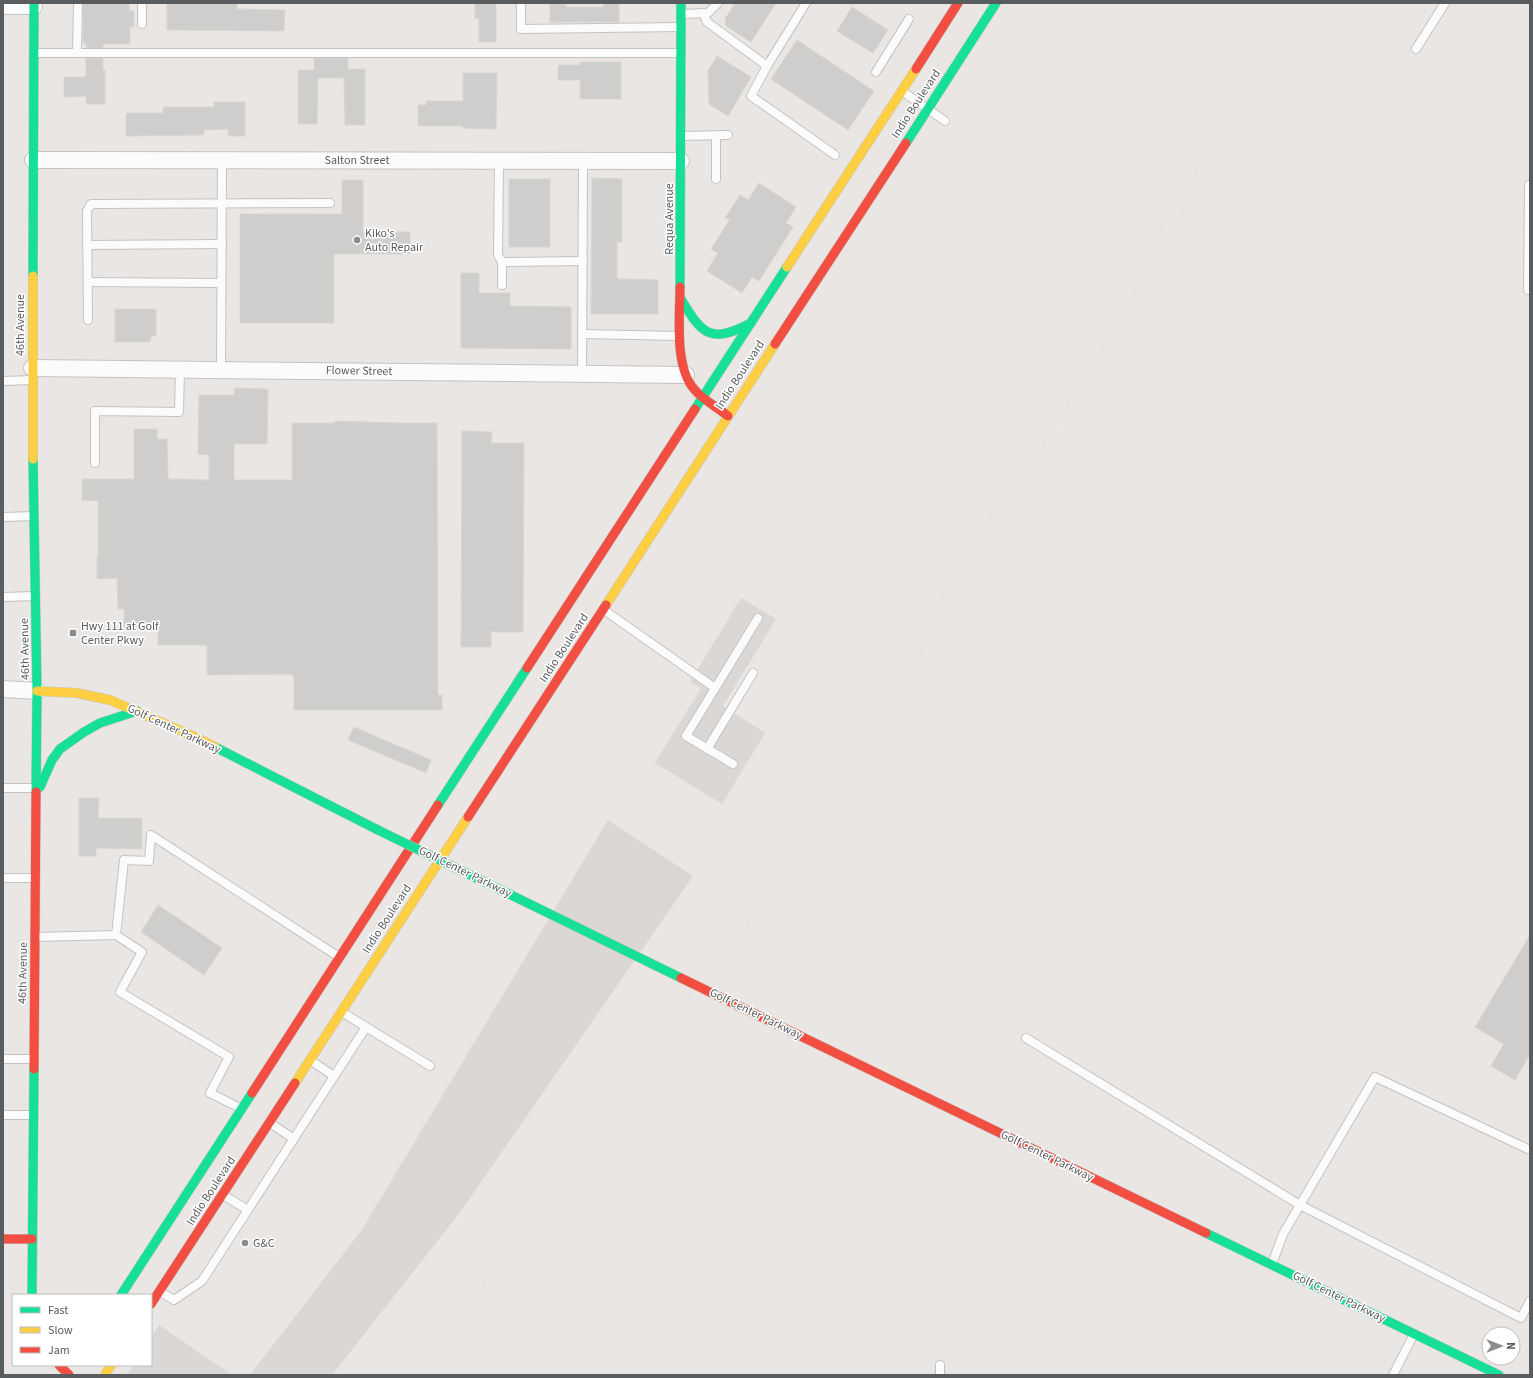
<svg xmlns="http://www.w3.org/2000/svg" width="1533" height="1378" font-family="'Source Sans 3',sans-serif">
	<rect width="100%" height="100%" fill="#e9e6e3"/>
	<g fill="#dad7d4">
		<polygon points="741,598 776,619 723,706 765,733 722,804 655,763 701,688 690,682"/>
		<polygon points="608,820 693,876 461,1211 332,1375 250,1375 361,1231"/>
		<polygon points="159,1325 232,1375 127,1375 134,1365 151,1365 151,1338"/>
	</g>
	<g fill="#d0cecc" stroke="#d8d6d2">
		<polygon points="83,3 129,3 129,11 134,11 134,27 130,27 130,44 103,44 103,48 86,48 86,43 83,43"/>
		<polygon points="167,3 234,3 234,4 237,4 237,9 285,10 284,31 167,30"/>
		<polygon points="475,3 496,3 496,42 479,42 479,18 475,18"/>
		<polygon points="603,3 619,3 619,22 550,22 550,4 566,4 566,7 603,7"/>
		<polygon points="735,3 776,3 751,42 726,26 725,19"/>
		<polygon points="852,7 888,30 873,53 837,31"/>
		<polygon points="797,40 874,91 848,130 771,79"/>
		<polygon points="717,56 751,77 728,116 709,104 708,71"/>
		<polygon points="86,58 103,58 103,70 105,70 105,104 86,104 86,96 64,97 64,77 86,77"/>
		<polygon points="314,58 348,58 348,69 365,69 365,125 345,125 344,78 318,78 317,124 298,124 298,70 314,70"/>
		<polygon points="580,62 621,62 621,99 580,99 580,80 558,80 558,65 580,65"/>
		<polygon points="463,73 497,73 496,129 463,128 463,126 418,126 418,105 426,105 426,101 463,101"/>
		<polygon points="214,102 245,102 245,136 228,136 228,129 204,130 204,135 126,136 126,113 163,113 163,107 214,107"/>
		<polygon points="592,178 622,179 622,242 617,242 617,279 658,280 658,314 591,314"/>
		<rect x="509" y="179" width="41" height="68"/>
		<polygon points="342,180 363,180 363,232 410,232 410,254 334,254 334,323 240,323 240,214 342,214"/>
		<polygon points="759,183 796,207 786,223 793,227 759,281 752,277 742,293 707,271 718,253 711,249 730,219 725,218 740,195 748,200"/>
		<polygon points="461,273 479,273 479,293 510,293 510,306 571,307 571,349 461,348"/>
		<polygon points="115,309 156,309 156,336 151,336 150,342 115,342"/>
		<polygon points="234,388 268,389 267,444 234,444 234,480 292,480 292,423 335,423 335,421 398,423 437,423 438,695 442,695 442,710 294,710 294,676 292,676 292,674 207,675 207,645 158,645 158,627 124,628 124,609 118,609 117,578 97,579 97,557 98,557 98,501 82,500 82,479 134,479 134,429 157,429 157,439 167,439 168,479 209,480 209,455 198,454 199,395 234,395"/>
		<polygon points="462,431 492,432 491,443 524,443 523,632 491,632 491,647 461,647"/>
		<polygon points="354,727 431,760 426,773 348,740"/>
		<polygon points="79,798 99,798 98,818 142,818 142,849 96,848 96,856 79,856"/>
		<polygon points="158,905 222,948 204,975 141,932"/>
		<polygon points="1530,935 1530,1054 1515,1080 1491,1066 1504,1044 1475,1027"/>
	</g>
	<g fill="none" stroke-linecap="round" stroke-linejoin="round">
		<g stroke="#c4c3c4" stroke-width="10">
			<g id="lane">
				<polyline points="521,3 521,29 680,27"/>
				<polyline points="703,13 707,22 767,66 806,3"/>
				<polyline points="682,14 708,13 718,3"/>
				<polyline points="142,24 142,3"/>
				<polyline points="1416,49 1445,3"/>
				<polyline points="35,53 680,53"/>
				<polyline points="77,53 78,3"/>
				<polyline points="767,66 751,96 835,155"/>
				<polyline points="876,72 909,19"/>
				<polyline points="902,91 945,121"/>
				<polyline points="681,136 728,135"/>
				<polyline points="716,136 716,179"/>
				<polyline points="499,160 498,255 502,262 502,285"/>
				<polyline points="1529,185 1528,290 1530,290"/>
				<polyline points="87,245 222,244"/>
				<polyline points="502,262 583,261"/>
				<polyline points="88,282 221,283"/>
				<polyline points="88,320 87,211 91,204 330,203"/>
				<polyline points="582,334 679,336"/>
				<polyline points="221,370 222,160"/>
				<polyline points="582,373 583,160"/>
				<polyline points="3,381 32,380"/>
				<polyline points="95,463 95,411 179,412 180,369"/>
				<polyline points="3,517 34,516"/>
				<polyline points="3,597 34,596"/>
				<polyline points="604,610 715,688"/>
				<polyline points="707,749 753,673"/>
				<polyline points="733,764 686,736 758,618"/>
				<polyline points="3,788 35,788"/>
				<polyline points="3,878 35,878"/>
				<polyline points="116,935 142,952 120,992 229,1057 210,1093 240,1108"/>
				<polyline points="35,937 116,935 124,860 149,861 151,835 339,957"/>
				<polyline points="366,1027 430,1066"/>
				<polyline points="1026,1038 1300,1205 1521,1318 1530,1301"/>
				<polyline points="3,1059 33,1059"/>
				<polyline points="310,1060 334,1076"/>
				<polyline points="3,1115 32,1115"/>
				<polyline points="270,1123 294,1139"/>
				<polyline points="223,1195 248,1210"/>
				<polyline points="1272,1264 1283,1234 1375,1077 1530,1150"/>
				<polyline points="160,1292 174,1300 202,1281 366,1027 342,1012"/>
				<polyline points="940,1375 940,1365"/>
				<polyline points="1393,1375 1414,1334"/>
			</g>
		</g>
		<g stroke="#c4c3c4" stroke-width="18">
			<g id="street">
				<polyline points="3,6 34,6"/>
				<polyline points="33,160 681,161"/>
				<polyline points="32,368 686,375"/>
				<polyline points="3,689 37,691"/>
			</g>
		</g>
		<g stroke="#c4c3c4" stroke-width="10">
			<g id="fast">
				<polyline points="906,143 996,3"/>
				<polyline points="33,276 34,3"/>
				<polyline points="680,287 681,3"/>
				<path d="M681,299C702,335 711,344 751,323"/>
				<polyline points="695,409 787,267"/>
				<polyline points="33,459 37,691 36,792"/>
				<polyline points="215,747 378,830"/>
				<polyline points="40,787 52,760 60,749 84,732 100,723 137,711"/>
				<polyline points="438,805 527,668"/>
				<polyline points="1206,1233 1499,1375"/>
				<polyline points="32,1295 34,1069"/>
				<polyline points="121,1295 252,1093"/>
			</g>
		</g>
		<g stroke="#c4c3c4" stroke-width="10">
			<g id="slow">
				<polyline points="787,267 916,69"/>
				<polyline points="33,276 33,459"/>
				<polyline points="606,605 775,344"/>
				<polyline points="37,691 77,693 110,700 195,737 215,747"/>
				<polyline points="295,1083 468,817"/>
				<polyline points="105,1375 111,1365"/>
			</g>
		</g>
		<g stroke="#c4c3c4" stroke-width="10">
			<g id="jam">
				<polyline points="916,69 958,3"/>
				<path d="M680,287C680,316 674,366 694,389C703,400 717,407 728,416"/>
				<polyline points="775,344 906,143"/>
				<polyline points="527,668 695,409"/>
				<polyline points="468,817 606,605"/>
				<polyline points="34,1069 36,792"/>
				<polyline points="252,1093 438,805"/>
				<polyline points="928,1098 1206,1233"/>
				<polyline points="3,1239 32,1239"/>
				<polyline points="151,1304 295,1083"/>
				<polyline points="59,1365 69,1375"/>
			</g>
		</g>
		<use href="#lane" stroke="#fcfbfb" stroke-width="8"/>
		<use href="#street" stroke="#fcfbfb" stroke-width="16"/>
		<use href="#fast" stroke="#16e098" stroke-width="9"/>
		<use href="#slow" stroke="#ffcf43" stroke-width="9"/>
		<use href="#jam" stroke="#f24e42" stroke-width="9"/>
		<g stroke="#e0e0e0" stroke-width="3" stroke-dasharray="1 5" stroke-linecap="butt">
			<polyline points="415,1375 520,1234 643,1062 759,891 873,711 1297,3"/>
			<path d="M428,1375C548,1216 664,1053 773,886C859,753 941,617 1022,481C1118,322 1214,162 1310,3"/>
		</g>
		<g stroke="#cfc3b3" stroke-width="10" stroke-linecap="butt">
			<polyline id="fast-bridge" points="378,830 681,978"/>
		</g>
		<g stroke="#cfc3b3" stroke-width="10" stroke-linecap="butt">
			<polyline id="jam-bridge" points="681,978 928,1098"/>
		</g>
		<use href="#fast-bridge" stroke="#16e098" stroke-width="9"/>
		<use href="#jam-bridge" stroke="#f24e42" stroke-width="9"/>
	</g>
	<g fill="#8b8d8e" stroke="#fff" stroke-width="1.5">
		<circle cx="357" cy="240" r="4"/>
		<rect x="69" y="629" width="8" height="8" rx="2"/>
		<circle cx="245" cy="1243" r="4"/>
	</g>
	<g text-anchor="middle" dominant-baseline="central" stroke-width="3" stroke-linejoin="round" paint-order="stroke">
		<g font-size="12" fill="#595d60" stroke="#fff">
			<text transform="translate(916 104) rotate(-57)">Indio Boulevard</text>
			<text x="357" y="160">Salton Street</text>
			<text transform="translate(669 219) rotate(-90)">Requa Avenue</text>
			<text transform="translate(20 325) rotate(-90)">46th Avenue</text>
			<text transform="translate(359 371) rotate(1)">Flower Street</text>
			<text transform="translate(740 375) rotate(-57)">Indio Boulevard</text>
			<text transform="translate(564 648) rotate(-57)">Indio Boulevard</text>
			<text transform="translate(25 649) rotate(-91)">46th Avenue</text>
			<text transform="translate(174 729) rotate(25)">Golf Center Parkway</text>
			<text transform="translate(465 872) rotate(26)">Golf Center Parkway</text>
			<text transform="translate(387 919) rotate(-57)">Indio Boulevard</text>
			<text transform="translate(23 973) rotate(-89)">46th Avenue</text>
			<text transform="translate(756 1014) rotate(26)">Golf Center Parkway</text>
			<text transform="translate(1047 1156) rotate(26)">Golf Center Parkway</text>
			<text transform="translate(211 1191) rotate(-57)">Indio Boulevard</text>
			<text transform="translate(1339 1297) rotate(26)">Golf Center Parkway</text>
		</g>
		<g font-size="12" fill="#595d60" stroke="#fff" text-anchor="start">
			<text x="365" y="233">Kiko's<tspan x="365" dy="14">Auto Repair</tspan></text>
			<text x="81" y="626">Hwy 111 at Golf<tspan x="81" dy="14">Center Pkwy</tspan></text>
			<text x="253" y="1243">G&amp;C</text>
		</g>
	</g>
	<rect width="1533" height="1378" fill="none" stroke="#595d60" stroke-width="8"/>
	<rect x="12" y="1294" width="140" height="72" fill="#ffffff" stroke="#bdbebf"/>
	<rect x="20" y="1307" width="20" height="6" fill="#16e098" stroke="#bdbebf"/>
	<text x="48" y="1314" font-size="12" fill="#595d60">Fast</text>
	<rect x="20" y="1327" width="20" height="6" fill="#ffcf43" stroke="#bdbebf"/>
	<text x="48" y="1334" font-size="12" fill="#595d60">Slow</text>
	<rect x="20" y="1347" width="20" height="6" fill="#f24e42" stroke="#bdbebf"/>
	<text x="48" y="1354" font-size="12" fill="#595d60">Jam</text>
	<g transform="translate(1501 1346) rotate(90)"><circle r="19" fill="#ffffff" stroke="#bdbebf"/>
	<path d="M0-3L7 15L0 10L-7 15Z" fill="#8b8d8e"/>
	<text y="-6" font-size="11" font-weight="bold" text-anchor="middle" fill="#595d60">N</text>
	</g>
</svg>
